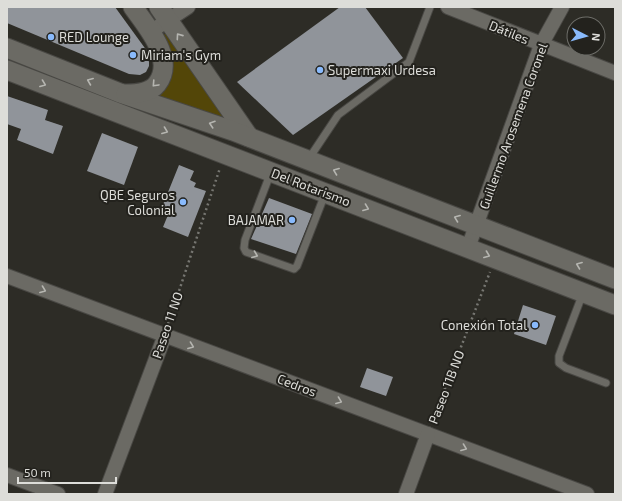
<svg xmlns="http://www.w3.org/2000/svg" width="622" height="501" font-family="'Exo 2',sans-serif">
	<rect width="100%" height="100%" fill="#2d2c26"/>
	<polygon fill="#534608" points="168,32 233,123 150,101 160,37"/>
	<g fill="#90949a">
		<polygon points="7,7 115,7 147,51 149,58 149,66 146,72 140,75 129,74 7,23"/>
		<polygon points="340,7 365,7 403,58 293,135 237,82"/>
		<polygon points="7,96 48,110 45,120 63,126 53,154 17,140 21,129 7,124"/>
		<polygon points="102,133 138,147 124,185 87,171"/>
		<polygon points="179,165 194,171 190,180 196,183 194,187 206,191 188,237 163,227 168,215 160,212"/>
		<polygon points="269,198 312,214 296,254 251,239"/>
		<polygon points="523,305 556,316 546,345 514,334"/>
		<polygon points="367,368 393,377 386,396 360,387"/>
	</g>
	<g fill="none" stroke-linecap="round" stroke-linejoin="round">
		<g stroke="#494844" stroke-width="9">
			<g id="lane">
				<polyline points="308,160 338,115 409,62 430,7"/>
				<polyline points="271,172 245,240 244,248 246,252 294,269 297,266 325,194"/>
				<polyline points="583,293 559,356 559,363 566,368 606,383"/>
			</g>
		</g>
		<g stroke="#494844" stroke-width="16">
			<g id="street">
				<polyline points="448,7 615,73"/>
				<polyline points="150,32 188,7"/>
				<polyline points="468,248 541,45 562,7"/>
				<polyline points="7,276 587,494"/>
				<polyline points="7,475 58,494"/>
				<polyline points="105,494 165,335"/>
				<polyline points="406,494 428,434"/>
			</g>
		</g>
		<g stroke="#494844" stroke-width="21">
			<g id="secondary">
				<polyline points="159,7 249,137"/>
				<polyline points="7,48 120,93 233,131 615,279"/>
				<polyline points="7,70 615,305"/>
				<path d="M126,94C137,94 150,93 157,84C176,59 147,27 133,7"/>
			</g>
		</g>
		<g stroke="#767671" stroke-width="2.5" stroke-dasharray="2 3" stroke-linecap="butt">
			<polyline points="168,324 220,168"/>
			<polyline points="432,422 490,272"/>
		</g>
		<use href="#lane" stroke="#6b6a64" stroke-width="7"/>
		<use href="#street" stroke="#6b6a64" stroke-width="14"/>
		<use href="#secondary" stroke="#6b6a64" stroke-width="19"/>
	</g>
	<defs><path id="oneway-chevron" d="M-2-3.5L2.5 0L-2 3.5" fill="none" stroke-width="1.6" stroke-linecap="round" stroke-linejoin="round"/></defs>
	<g stroke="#b5b5b0">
		<use href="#oneway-chevron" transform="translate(179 36) rotate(-125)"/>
		<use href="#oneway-chevron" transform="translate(90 81) rotate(-158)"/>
		<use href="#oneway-chevron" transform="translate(43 84) rotate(21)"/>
		<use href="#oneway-chevron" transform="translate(155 84) rotate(133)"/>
		<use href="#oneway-chevron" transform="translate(212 124) rotate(-162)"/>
		<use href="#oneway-chevron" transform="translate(165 131) rotate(21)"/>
		<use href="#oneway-chevron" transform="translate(336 171) rotate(-159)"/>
		<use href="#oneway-chevron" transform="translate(366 208) rotate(21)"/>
		<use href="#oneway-chevron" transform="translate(457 218) rotate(-159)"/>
		<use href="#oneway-chevron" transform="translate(255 255) rotate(21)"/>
		<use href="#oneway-chevron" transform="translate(487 255) rotate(21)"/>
		<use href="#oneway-chevron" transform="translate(579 265) rotate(-159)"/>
		<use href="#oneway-chevron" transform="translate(43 290) rotate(21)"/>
		<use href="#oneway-chevron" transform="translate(191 346) rotate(21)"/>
		<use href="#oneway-chevron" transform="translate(339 401) rotate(21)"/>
		<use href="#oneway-chevron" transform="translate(464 448) rotate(21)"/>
	</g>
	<g fill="#89bafc" stroke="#23221d" stroke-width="1.5">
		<circle cx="51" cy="37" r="4"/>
		<circle cx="133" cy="55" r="4"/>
		<circle cx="320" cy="70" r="4"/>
		<circle cx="183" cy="202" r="4"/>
		<circle cx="292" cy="220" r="4"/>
		<circle cx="535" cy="325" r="4"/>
	</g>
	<g text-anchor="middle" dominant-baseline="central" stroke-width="4" stroke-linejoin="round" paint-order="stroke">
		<g font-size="13" fill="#ddddd9" stroke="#23221d">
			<text transform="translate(509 32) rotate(22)">Dátiles</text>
			<text transform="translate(513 126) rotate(-70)">Guillermo Arosemena Coronel</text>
			<text transform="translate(311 187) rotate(21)">Del Rotarismo</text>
			<text transform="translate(167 325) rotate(-71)">Paseo 11 NO</text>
			<text transform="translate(297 385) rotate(21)">Cedros</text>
			<text transform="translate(446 387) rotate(-69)">Paseo 11B NO</text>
		</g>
		<g font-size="13" fill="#ddddd9" stroke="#23221d" text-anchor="start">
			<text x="59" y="37">RED Lounge</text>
			<text x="141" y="55">Miriam's Gym</text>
			<text x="328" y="70">Supermaxi Urdesa</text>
			<text x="175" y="195" text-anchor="end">QBE Seguros<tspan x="175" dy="15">Colonial</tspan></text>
			<text x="284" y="220" text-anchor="end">BAJAMAR</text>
			<text x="527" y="325" text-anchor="end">Conexión Total</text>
		</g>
	</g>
	<rect width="622" height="501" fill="none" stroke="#ddddd9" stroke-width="16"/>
	<g transform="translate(586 36) rotate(96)"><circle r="19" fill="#23221d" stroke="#6d6d68"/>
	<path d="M0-3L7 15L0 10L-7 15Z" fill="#89bafc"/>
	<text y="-6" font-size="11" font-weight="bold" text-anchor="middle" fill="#ddddd9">N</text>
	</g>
	<path d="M18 477v6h98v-6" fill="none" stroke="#ddddd9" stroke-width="2"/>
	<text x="24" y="477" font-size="12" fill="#ddddd9" stroke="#23221d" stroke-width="3" paint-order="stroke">50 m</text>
</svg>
